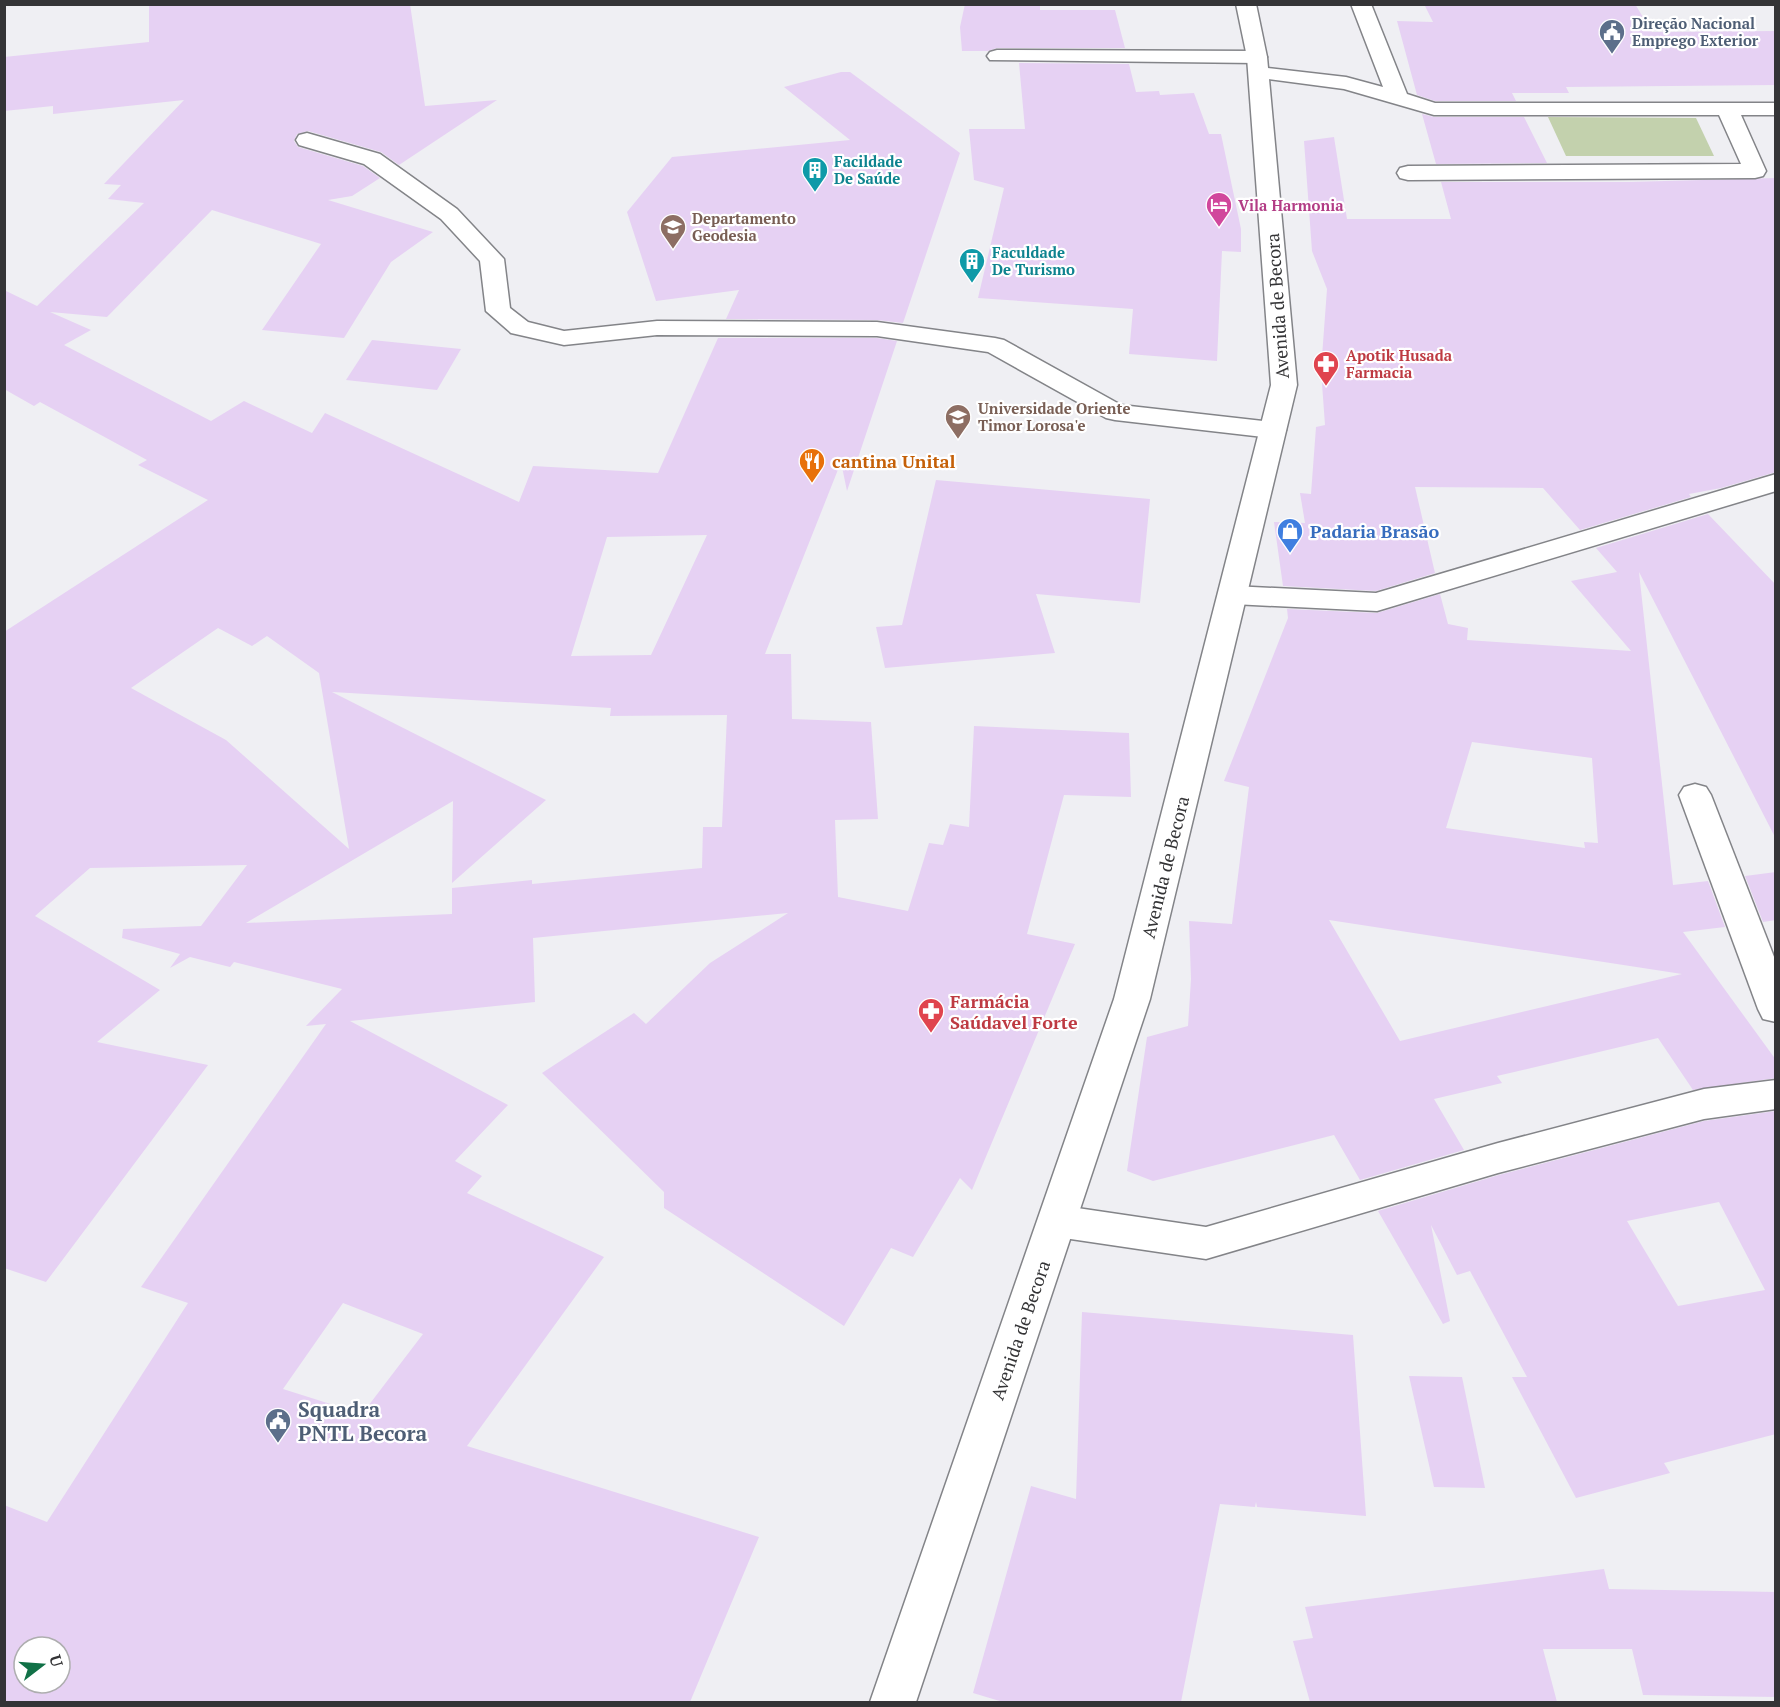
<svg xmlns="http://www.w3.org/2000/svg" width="1780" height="1707" font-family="'PT Serif',serif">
	<rect width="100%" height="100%" fill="#efeff3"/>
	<polygon fill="#c3d1ad" points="1548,117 1696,118 1714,156 1566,156"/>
	<g fill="#e6d1f3" fill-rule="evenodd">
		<path d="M149,4H410L425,106L497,100L399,165L381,152L308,131L297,134L294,141L298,147L363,166L380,178L352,196L328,200L433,232L391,262L344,338L262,330L321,244L212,210L107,317L50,312L91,330L64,345L211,421L244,401L312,433L325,413L519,502L533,466L658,473L718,338H877L897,341L847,491L841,462L765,654H791L792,719L871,722L878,819L835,820L838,897L908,911L929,843L943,845L950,824L969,827L974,726L1129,733L1131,797L1064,795L1027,934L1075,944L972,1190L960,1178L913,1257L891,1248L844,1326L664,1208V1192L542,1073L634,1013L646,1024L710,963L788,913L533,938L535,1002L350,1021L508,1105L455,1161L482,1176L467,1193L604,1257L467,1446L759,1537L690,1702H4V1505L47,1522L188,1303L141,1287L326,1024L306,1026L342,989L234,962L230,967L190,957L170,968L180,954L122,938L123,929L201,926L247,865L90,868L35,916L160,990L97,1042L208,1065L46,1282L4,1268V632L208,500L138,465L147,460L40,402L34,406L4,389V290L37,306L144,203L108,199L121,185L104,184L184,100L53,114V106L4,111V57L149,42ZM707,535L651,655L571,656L607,537ZM218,628L252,646L267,636L319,673L349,849L226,740L131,688ZM332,692L611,708L610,716L727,715L722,827H703L702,868L532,884V880L452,888V914L246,923L453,801L452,883L546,800ZM343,1303L423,1334L362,1414L283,1389ZM24,1647H60V1683H24Z"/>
		<polygon points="965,4 1040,6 1040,10 1115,10 1125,48 997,48 988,51 962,51 960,27"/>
		<polygon points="1424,4 1635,4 1652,32 1776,31 1776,85 1566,87 1569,93 1512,93 1516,101 1435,101 1417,95 1397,21 1433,22"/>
		<polygon points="1019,63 1129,64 1136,92 1159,91 1160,95 1194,93 1209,134 1221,134 1241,229 1241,252 1222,251 1217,361 1129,354 1133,309 978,298 1004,188 974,180 969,129 1025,129"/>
		<polygon points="841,72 850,72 960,153 903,323 877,320 726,319 739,290 656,301 627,212 672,157 850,140 784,87"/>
		<polygon points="1422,114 1434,117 1524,117 1547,163 1436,164"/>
		<polygon points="1334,137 1347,219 1451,219 1441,182 1629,182 1776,178 1776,472 1721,488 1689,494 1691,497 1580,530 1543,488 1415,487 1435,573 1376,591 1283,586 1274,522 1305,523 1300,493 1311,494 1316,427 1325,425 1321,370 1327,289 1312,251 1304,141"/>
		<polygon points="372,340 461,349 437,390 346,380"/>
		<polygon points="936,480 1150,499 1140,603 1036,594 1055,653 885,668 876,627 902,625"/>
		<path d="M1708,514L1776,585V839L1639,572L1673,885L1708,881L1725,927L1683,932L1776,1060V1078L1693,1090L1658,1038L1497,1076L1502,1083L1434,1099L1464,1150L1360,1180L1334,1135L1153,1181L1127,1171L1147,1037L1188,1026L1191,979L1189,921L1232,924L1249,787L1224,781L1288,618L1287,609L1377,613L1440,594L1448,624L1468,628L1467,640L1631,651L1571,581L1617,572L1596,548ZM1472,742L1592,758L1598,843L1584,842L1585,848L1446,828ZM1329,920L1682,974L1400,1041Z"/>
		<polygon points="1776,872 1776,920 1763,922 1745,876"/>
		<path d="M1776,1111V1434L1664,1463L1670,1473L1576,1498L1512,1377H1527L1470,1271L1457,1275L1431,1225L1450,1321L1443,1324L1378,1211L1499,1175L1704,1121ZM1719,1202L1765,1290L1678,1306L1627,1221Z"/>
		<polygon points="1082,1312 1353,1335 1366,1516 1257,1507 1256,1502 1255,1507 1220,1504 1181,1702 1003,1702 973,1693 1031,1486 1076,1499"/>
		<polygon points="1409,1376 1462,1377 1485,1488 1434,1487"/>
		<polygon points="1604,1569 1609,1589 1776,1592 1776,1697 1643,1695 1632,1649 1543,1649 1557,1702 1310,1702 1293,1641 1313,1638 1305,1607"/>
	</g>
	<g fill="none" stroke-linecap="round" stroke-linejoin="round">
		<g stroke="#838488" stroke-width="3">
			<g id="minor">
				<polygon points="1351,4 1371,4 1407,94 1435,103 1776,103 1776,115 1741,115 1766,171 1763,176 1755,178 1408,180 1400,178 1397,173 1400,168 1408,166 1741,164 1719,115 1434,115 1344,89 1252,77 1249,73 1252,69 1259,67 1346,77 1383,87"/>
				<polygon points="997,50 1257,51 1264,53 1267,57 1264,61 1257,63 990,60 987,56 990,52"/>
				<polygon points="307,133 380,154 457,209 504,259 510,308 528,322 564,331 657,321 877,322 995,338 1004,340 1121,405 1273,422 1282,424 1286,430 1282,436 1273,438 1115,420 1106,418 988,352 877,336 657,335 564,345 511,333 486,311 480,261 441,219 364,164 299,145 296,140 299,135"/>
				<polygon points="1776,474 1776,491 1377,611 1233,604 1223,601 1219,595 1223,589 1233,586 1376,593"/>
				<polygon points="1695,784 1706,787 1711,795 1776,962 1776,1022 1763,1019 1758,1009 1679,795 1684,787"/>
				<polygon points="1776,1080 1776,1109 1704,1119 1498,1173 1206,1259 1057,1237 1043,1232 1038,1221 1043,1210 1057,1205 1206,1227 1498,1143 1704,1089"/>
			</g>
		</g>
		<g stroke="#838488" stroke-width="3">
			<polygon id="primary" points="1236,4 1256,4 1267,57 1297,385 1150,999 916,1702 870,1702 1114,999 1271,385 1247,57"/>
		</g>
		<use href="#minor" fill="#fff" fill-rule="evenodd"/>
		<use href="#primary" fill="#fff" fill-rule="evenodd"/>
	</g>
	<defs>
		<g id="civic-pin" transform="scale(1.35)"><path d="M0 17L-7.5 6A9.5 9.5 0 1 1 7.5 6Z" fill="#5c6f8a" stroke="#fff"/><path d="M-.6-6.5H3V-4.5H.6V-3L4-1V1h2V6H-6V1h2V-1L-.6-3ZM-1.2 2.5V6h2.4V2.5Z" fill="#fff"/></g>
		<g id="building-pin" transform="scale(1.35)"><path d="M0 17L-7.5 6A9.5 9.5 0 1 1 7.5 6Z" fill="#0f9aa8" stroke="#fff"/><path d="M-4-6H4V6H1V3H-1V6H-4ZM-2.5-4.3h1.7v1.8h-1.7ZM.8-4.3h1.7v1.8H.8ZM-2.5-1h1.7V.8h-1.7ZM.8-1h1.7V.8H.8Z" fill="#fff"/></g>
		<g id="hotel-pin" transform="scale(1.35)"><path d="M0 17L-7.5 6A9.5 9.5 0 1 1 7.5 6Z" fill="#d1479c" stroke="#fff"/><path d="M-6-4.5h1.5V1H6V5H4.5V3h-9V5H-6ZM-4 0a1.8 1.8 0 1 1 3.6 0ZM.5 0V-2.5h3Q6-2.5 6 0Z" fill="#fff"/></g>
		<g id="university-pin" transform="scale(1.35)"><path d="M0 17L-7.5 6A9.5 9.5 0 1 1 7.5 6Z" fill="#8d6e63" stroke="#fff"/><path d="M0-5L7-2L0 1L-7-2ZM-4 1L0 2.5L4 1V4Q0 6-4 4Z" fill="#fff"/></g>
		<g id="pharmacy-pin" transform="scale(1.35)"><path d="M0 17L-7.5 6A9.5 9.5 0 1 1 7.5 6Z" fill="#e0444e" stroke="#fff"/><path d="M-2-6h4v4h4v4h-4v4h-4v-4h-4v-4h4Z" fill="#fff"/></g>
		<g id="restaurant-pin" transform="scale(1.35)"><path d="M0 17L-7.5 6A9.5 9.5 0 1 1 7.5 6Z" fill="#e8710a" stroke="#fff"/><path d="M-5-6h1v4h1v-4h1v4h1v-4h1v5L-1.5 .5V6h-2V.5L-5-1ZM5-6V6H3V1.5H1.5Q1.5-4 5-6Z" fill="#fff"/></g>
		<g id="shop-pin" transform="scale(1.35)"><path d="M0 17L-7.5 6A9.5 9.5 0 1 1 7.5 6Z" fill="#3f7fe0" stroke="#fff"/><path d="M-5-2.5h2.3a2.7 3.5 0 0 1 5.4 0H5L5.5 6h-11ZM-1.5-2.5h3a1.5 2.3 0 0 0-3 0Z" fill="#fff"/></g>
	</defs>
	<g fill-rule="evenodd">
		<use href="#civic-pin" x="1612" y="32"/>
		<use href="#building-pin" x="815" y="170"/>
		<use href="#hotel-pin" x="1219" y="205"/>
		<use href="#university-pin" x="673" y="227"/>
		<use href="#building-pin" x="972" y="261"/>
		<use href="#pharmacy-pin" x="1326" y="364"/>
		<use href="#university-pin" x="958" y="417"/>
		<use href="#restaurant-pin" x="812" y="461"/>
		<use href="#shop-pin" x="1290" y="531"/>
		<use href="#pharmacy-pin" x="931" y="1011"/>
		<use href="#civic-pin" x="278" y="1421"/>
	</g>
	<g text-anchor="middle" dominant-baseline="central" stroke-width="4.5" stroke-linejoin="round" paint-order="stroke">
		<g font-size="15" font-weight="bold" fill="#4e5e75" stroke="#fff" text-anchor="start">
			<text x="1632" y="23">Direção Nacional<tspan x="1632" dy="17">Emprego Exterior</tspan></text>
		</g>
		<g font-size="15" font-weight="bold" fill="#0d838f" stroke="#fff" text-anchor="start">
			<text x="834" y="161">Facildade<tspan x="834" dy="17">De Saúde</tspan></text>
			<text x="992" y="252">Faculdade<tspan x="992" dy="17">De Turismo</tspan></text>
		</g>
		<g font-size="15" font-weight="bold" fill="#b23c85" stroke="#fff" text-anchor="start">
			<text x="1238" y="205">Vila Harmonia</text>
		</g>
		<g font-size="15" font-weight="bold" fill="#785e54" stroke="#fff" text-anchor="start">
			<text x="692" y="218">Departamento<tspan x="692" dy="17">Geodesia</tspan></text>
			<text x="978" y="408">Universidade Oriente<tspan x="978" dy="17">Timor Lorosa'e</tspan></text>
		</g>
		<g font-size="15" font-weight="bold" fill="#be3a42" stroke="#fff" text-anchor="start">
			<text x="1346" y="355">Apotik Husada<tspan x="1346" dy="17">Farmacia</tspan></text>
		</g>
		<g font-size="18" fill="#343436" stroke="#fff">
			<text transform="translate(1277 306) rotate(-94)">Avenida de Becora</text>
			<text transform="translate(1165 867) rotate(-76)">Avenida de Becora</text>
			<text transform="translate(1020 1330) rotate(-71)">Avenida de Becora</text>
		</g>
		<g font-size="18" font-weight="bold" fill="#c56008" stroke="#fff" text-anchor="start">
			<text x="832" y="461">cantina Unital</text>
		</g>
		<g font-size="18" font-weight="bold" fill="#366cbe" stroke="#fff" text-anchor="start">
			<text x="1310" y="531">Padaria Brasão</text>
		</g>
		<g font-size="18" font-weight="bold" fill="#be3a42" stroke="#fff" text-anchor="start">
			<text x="950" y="1001">Farmácia<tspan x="950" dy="21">Saúdavel Forte</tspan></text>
		</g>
		<g font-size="21" font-weight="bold" fill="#4e5e75" stroke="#fff" text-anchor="start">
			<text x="298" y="1409">Squadra<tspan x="298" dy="24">PNTL Becora</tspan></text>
		</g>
	</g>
	<rect width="1780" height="1707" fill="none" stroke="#343436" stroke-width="12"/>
	<g transform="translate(42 1665) rotate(73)"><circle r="28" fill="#ffffff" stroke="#aeaeaf" stroke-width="1.5"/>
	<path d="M0-4.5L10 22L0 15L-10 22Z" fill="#117147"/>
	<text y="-9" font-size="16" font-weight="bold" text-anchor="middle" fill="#343436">U</text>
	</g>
</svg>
